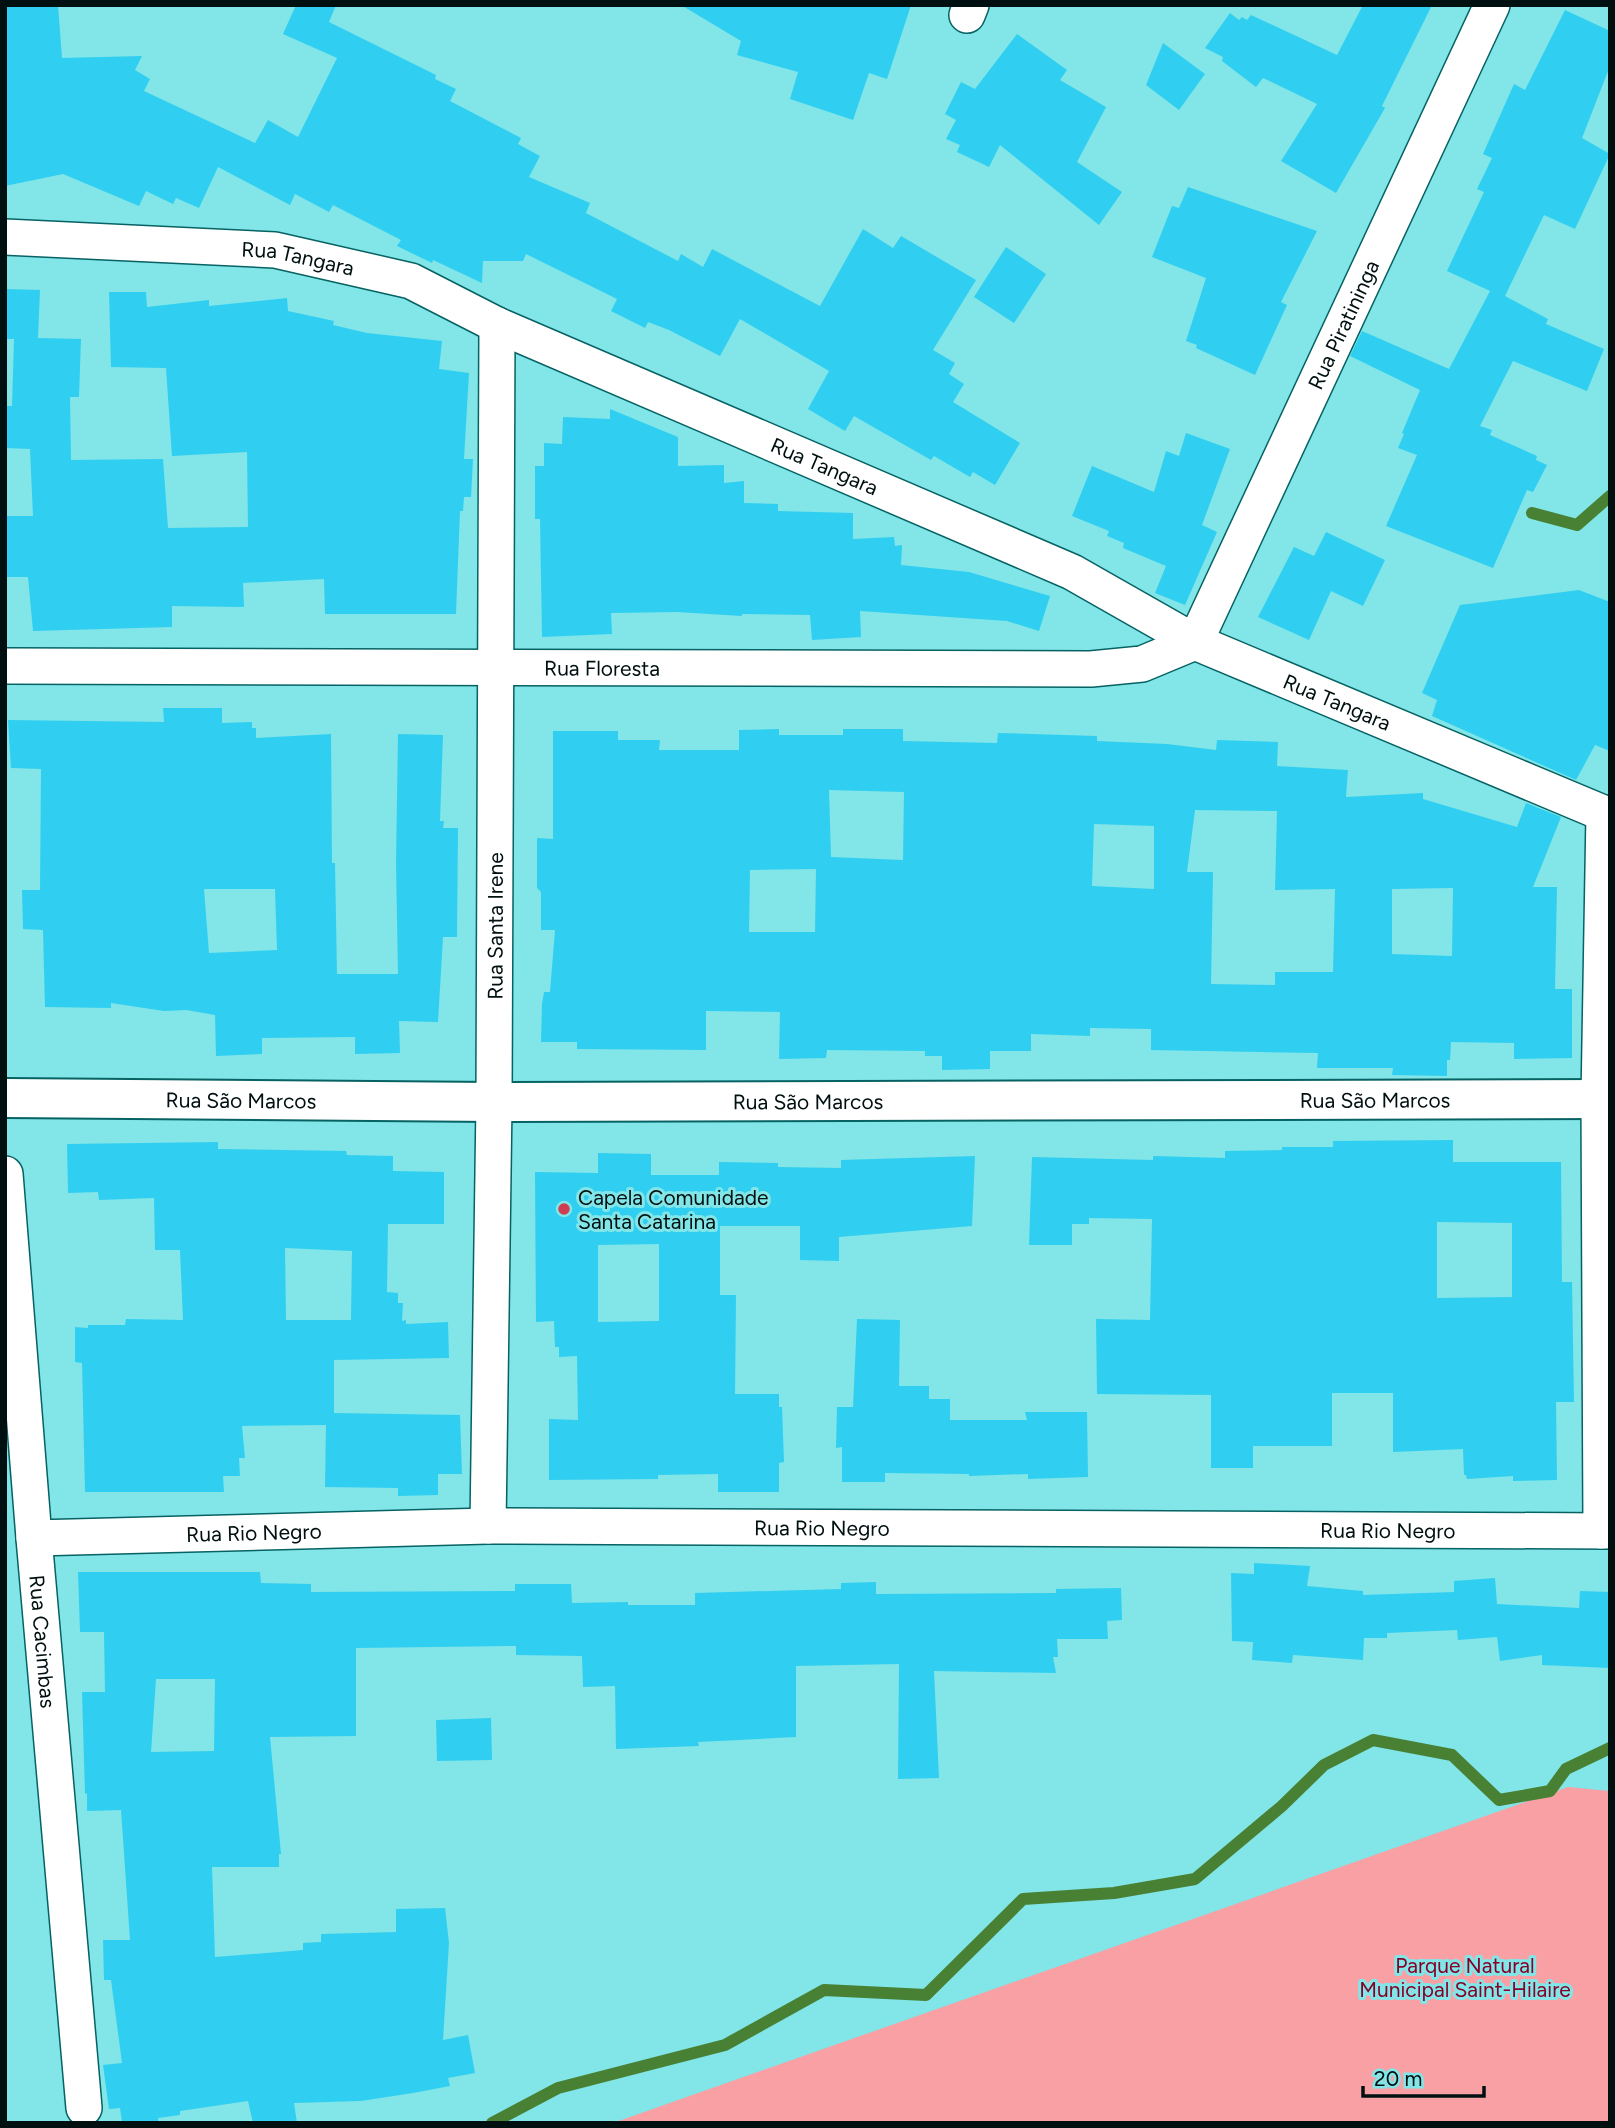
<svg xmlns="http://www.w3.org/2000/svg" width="1615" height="2128" font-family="Figtree,sans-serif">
	<rect width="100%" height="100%" fill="#82e5e7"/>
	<polygon fill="#f8a0a4" points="1568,1787 1610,1791 1610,2123 613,2123"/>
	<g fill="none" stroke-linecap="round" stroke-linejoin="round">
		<g stroke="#488133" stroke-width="12">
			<polyline points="1532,513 1577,525 1610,496"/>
			<polyline points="492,2123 558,2088 725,2045 824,1990 926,1995 1023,1899 1114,1893 1195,1879 1282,1806 1324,1765 1373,1740 1452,1755 1499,1800 1550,1791 1566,1769 1610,1748"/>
		</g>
	</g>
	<g fill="#30cff1" fill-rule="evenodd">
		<polygon points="5,5 58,5 62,58 142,56 135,70 150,79 144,91 255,143 268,120 298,137 337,58 283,34 296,5 336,5 329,22 436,75 435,79 456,89 450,101 521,138 518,144 540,156 529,177 590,203 586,213 678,261 681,254 703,267 712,249 820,306 863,229 893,248 901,236 976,280 933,350 955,363 949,374 964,384 953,402 1020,443 995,485 973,472 970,477 934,456 931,460 854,416 845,431 808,409 829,371 740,319 720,356 669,330 648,322 645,328 611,311 617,299 526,254 523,261 483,261 482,283 433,260 432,263 397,246 401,240 333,205 329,212 295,194 290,205 218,167 199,208 176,198 173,204 146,191 139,206 63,174 5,186"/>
		<polygon points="681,5 911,5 887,79 869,73 853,120 790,99 798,72 737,55 741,41"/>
		<polygon points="1363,5 1432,5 1382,106 1385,108 1336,193 1281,161 1317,104 1263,78 1256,87 1222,61 1223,57 1205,48 1230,13 1239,20 1242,17 1247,20 1251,15 1337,55"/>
		<polygon points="1565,10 1610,31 1610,66 1582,138 1610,154 1575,229 1544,215 1505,296 1548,319 1546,324 1604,349 1587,391 1513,361 1480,426 1492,430 1490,435 1537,456 1536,460 1547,465 1533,492 1527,490 1493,568 1386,526 1417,455 1398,448 1404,434 1402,433 1420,390 1350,356 1362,331 1449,369 1490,291 1447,271 1484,192 1477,189 1492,158 1483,154 1514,84 1525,90"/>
		<polygon points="1017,34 1067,70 1060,80 1106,107 1077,162 1122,192 1099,225 1000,145 989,167 957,152 960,145 946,139 956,120 945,114 961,82 975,89"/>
		<polygon points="1163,43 1205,74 1179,110 1146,85"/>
		<polygon points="1188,187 1317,231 1281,302 1287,305 1255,375 1196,348 1197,345 1186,341 1206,278 1152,257 1172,206 1179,208"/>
		<polygon points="1006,247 1046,274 1014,323 974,297"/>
		<polygon points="5,289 40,290 38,338 81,339 79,397 70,397 71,460 163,459 168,528 248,527 247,452 172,456 166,368 111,367 109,292 146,292 147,307 209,300 209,306 287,298 288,311 334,321 333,325 367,333 442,341 439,369 469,373 464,459 473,459 471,497 464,497 463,511 460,511 456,614 325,614 324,579 243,583 244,607 172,606 172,627 33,631 28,577 5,577 5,516 33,516 30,449 5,448 5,406 12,406 14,339 5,339"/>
		<polygon points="610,409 678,437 678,466 724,465 724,483 744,481 744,503 778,504 778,511 853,513 853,539 894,537 895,546 902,545 901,565 969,572 1050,596 1039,631 1007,621 860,611 861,637 812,640 810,615 742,614 742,616 677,612 611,613 612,634 542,637 540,519 535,519 535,466 544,466 544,443 562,444 563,417 610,419"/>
		<polygon points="1186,433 1230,449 1202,525 1217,532 1185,605 1155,593 1166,566 1123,548 1124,543 1107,536 1109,531 1072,516 1092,466 1154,492 1166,451 1179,456"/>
		<polygon points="1326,532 1385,560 1363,606 1331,591 1309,640 1258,617 1294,547 1314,556"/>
		<polygon points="1579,590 1610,602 1610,751 1595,745 1576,780 1432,716 1437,700 1422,693 1460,605"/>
		<path d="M163,708H222V723L252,722V728H256V738L331,734L332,863H335L337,974H398L396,864L398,734L443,735L440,821H444L443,828H458L457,937H443L438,1022L399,1021L400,1053L355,1054V1037L262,1038V1054L216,1056L215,1015L186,1010L164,1011L111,1003V1008L45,1007L43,930L23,929L22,890H40L41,769L11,768L8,720L164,722ZM204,889H275L277,950L209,953Z"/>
		<path d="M779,729V735H843V729H903V741L997,743L998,733L1097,736V741L1167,744L1216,750L1217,740L1278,742L1277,766L1348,770L1346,797L1423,793V799L1517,827L1526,803L1561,817L1533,887H1557L1555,989H1572V1058L1514,1059V1043L1451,1042L1450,1060H1447V1076L1392,1075L1393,1068H1317L1318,1053L1151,1050V1029L1090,1028V1036L1031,1034V1051H990V1069L942,1070V1056H925V1051L827,1050L826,1058L779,1059L780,1012L706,1011V1050L577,1049V1042H541L542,1004L544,992H550L555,930H541V892L537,888V838L553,839V731H618V740H660L659,750H739V730ZM829,790L904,792L903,860L831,857ZM1195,810L1277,811L1275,890L1335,889L1333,972H1275V985L1211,984L1213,872H1187ZM1094,824L1154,826V889L1092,886ZM816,869L815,932H749L750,870ZM1453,888L1452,956L1392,954V889Z"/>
		<path d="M1453,1140V1162H1561L1562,1282H1572L1574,1402H1556L1557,1480L1513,1481V1476L1467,1479L1466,1475H1464L1463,1449L1393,1452V1393H1332V1446H1253V1468H1211V1395L1097,1394L1096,1319L1150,1320L1152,1219L1089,1218V1224H1072V1245H1029L1032,1157L1153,1160V1156L1225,1158V1151L1282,1150V1147H1333V1141ZM1437,1222L1512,1223V1297L1437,1298Z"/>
		<path d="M218,1142V1149L346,1151L347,1155L393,1156V1171L444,1172V1224H388L387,1292L398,1293V1303H403L402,1321L406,1320V1324L448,1322L449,1358L334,1360V1413L460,1415L462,1474H438V1495L398,1496V1488L325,1487L326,1425L242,1426L245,1458H239L240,1476H223L224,1492H85L82,1363L75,1362V1327L88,1328V1325H125L126,1319L183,1320L180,1250H155L154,1198L99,1200L98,1192L68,1193L67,1144ZM285,1248L352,1251L351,1320H286Z"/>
		<path d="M598,1153L651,1154V1175H719V1162L778,1163V1167L841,1168V1160L975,1156L972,1226L839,1237V1261L800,1260V1226H720V1295H736L735,1394H779V1407H782L784,1462L779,1463V1492H718V1474L658,1475V1479L549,1480V1419L578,1420L577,1356L559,1357V1347H555L554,1321L536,1322L535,1172L598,1173ZM659,1244V1321L598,1322V1245Z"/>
		<polygon points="857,1319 900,1320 899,1386 929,1386 929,1399 950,1399 950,1420 1027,1420 1025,1412 1087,1412 1088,1477 1028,1479 1028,1474 969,1476 969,1474 885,1473 885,1482 842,1482 842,1447 836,1448 837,1407 853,1407"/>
		<polygon points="1254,1563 1310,1566 1307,1586 1363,1591 1363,1595 1454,1592 1454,1581 1495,1578 1497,1604 1579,1608 1580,1591 1610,1592 1610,1668 1542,1665 1542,1655 1500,1661 1497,1637 1458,1640 1457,1630 1387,1633 1387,1638 1364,1638 1363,1660 1293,1655 1292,1663 1252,1660 1253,1642 1232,1641 1231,1573 1254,1574"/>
		<path d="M78,1572H260L261,1583L311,1584V1592L515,1591V1584H571L572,1603L628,1602V1605H695V1593L841,1589V1583L876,1582V1594L1056,1593V1589L1121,1588L1122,1620L1107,1621L1108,1639H1057L1058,1657H1053L1056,1673L934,1671L939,1778L898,1779L899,1664L796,1666V1737L698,1742L699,1746L616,1749L615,1686L583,1687L582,1656L516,1655V1646L356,1648V1736L270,1737L281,1854H279V1867H212L215,1957L303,1950V1943L321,1942V1934L396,1932V1909L445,1908L449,1943L443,2040L468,2035L475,2073L448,2078L450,2086L413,2093L361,2101L294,2103L297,2123H253L248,2101L180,2111V2115L158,2118L159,2123H122L120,2108L109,2109L103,2065L122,2063L111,1980H104L103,1940H130L121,1810L87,1811V1793L85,1794L82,1692H105L104,1632H80ZM156,1679H215L214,1751L151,1752Z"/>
		<polygon points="491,1718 492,1760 437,1761 436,1720"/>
	</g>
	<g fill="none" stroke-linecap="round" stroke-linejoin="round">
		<g stroke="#066263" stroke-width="38">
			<g id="street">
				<polyline points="967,15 971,5"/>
				<path id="s1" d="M5,237L275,250L411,281L497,325L1072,572L1195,642L1610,816"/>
				<path id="s2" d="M5,666L1091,669L1142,664L1195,642L1492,5"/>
				<path id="s3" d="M5,1174L34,1538L84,2108"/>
				<path id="s4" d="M488,1526L494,1102L497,325"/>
				<polyline points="1601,1531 1599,1099 1604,813"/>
				<path id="s5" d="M34,1538L488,1526L1610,1531"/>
			</g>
		</g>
		<g stroke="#066263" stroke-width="42">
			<g id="secondary">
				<path id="s6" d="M5,1098L494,1102L1610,1099"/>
			</g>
		</g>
		<use href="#street" stroke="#fff" stroke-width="35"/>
		<use href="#secondary" stroke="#fff" stroke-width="38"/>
	</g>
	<circle fill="#ce3d52" stroke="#82e5e7" stroke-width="2.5" cx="564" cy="1209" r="7"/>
	<g text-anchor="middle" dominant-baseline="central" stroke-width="6" stroke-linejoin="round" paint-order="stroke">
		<g font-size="21" fill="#000f10" stroke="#82e5e7">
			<text stroke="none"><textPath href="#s1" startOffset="294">Rua Tangara</textPath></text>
			<text stroke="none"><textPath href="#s2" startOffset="1545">Rua Piratininga</textPath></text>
			<text stroke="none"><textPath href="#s1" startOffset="863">Rua Tangara</textPath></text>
			<text stroke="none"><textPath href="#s2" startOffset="597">Rua Floresta</textPath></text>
			<text stroke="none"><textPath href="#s1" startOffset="1428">Rua Tangara</textPath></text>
			<text stroke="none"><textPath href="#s4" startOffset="600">Rua Santa Irene</textPath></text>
			<text stroke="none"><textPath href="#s6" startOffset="236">Rua São Marcos</textPath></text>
			<text stroke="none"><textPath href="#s6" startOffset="1370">Rua São Marcos</textPath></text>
			<text stroke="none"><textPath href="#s6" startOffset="803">Rua São Marcos</textPath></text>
			<text stroke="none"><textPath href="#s5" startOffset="788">Rua Rio Negro</textPath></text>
			<text stroke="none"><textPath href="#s5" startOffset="1354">Rua Rio Negro</textPath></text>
			<text stroke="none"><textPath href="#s5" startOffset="220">Rua Rio Negro</textPath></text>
			<text stroke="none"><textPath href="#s3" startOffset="469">Rua Cacimbas</textPath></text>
		</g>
		<g font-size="21" fill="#000f10" stroke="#82e5e7" text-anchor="start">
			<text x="578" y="1197">Capela Comunidade<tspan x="578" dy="24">Santa Catarina</tspan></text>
		</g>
		<g font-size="21" fill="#850126" stroke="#82e5e7">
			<text x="1465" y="1965">Parque Natural<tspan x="1465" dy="24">Municipal Saint-Hilaire</tspan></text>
		</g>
	</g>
	<rect width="1615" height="2128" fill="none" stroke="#000f10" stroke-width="14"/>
	<path d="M1363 2086v10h121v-10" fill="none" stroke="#000f10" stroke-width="3.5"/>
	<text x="1374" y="2086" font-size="21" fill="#000f10" stroke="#82e5e7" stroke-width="5" paint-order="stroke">20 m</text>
</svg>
